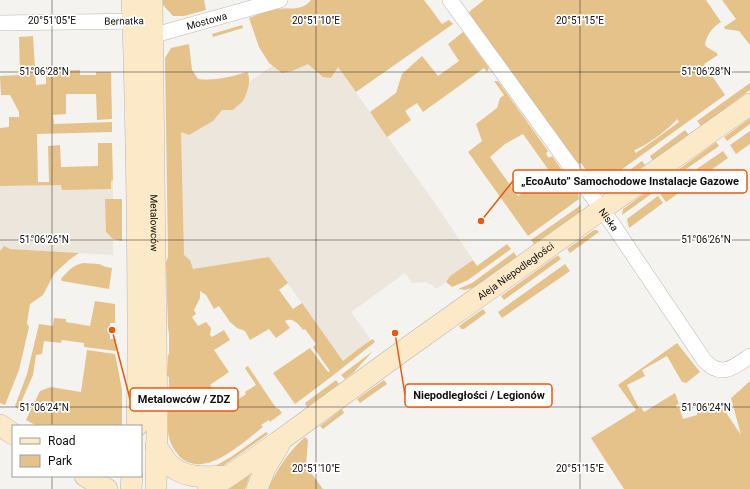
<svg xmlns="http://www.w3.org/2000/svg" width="750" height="489" font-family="Roboto,sans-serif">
	<rect width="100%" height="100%" fill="#f5f3f0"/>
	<g fill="#ece6dc">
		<polygon points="315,35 439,209 473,260 450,276 446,282 436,289 432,285 425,282 412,283 405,273 351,312 371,340 358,349 343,361 269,257 184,271 180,131"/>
		<polygon points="113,180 113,255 10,249 0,279 0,184"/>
	</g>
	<g fill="#e5c28a" fill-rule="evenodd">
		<polygon points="163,0 204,0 206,10 184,16 173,16 163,5"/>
		<path d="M311,0H424L442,24L449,20L453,24L356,92L338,67L331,78L323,77L308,64L292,71L282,73L269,63L259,47L249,18C256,15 264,12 273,10C286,6 301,13 311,0Z"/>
		<path d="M484,0H706L721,22C713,27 706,35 705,45C709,50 715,50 718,55L704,64L725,95L596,188L593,184L595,183L581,163L577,164L469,14L470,11ZM677,119L679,122L636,153L634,150C645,147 670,128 677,119Z"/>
		<polygon points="722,0 750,0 750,45 739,31 725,29 724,27 736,19"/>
		<polygon points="242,25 243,28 213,37 212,34"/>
		<polygon points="463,32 489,68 487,72 484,68 423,112 417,103 405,111 411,120 387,137 370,112 396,93 402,74 422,56 438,76 459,61 448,44"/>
		<polygon points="33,36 36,85 46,84 46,71 80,70 80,75 96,75 96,72 111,72 112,119 97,120 96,94 66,94 66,114 53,115 54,124 112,122 112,132 37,134 38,182 49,182 48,146 60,145 61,167 98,166 98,143 112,143 113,180 111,181 111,189 62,190 61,185 0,186 0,128 9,127 9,117 19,117 19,112 10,95 1,95 0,76 20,75 19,37"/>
		<path d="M189,44L192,70L198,79C215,81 230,77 247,72C252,79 247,94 243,101C240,104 236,107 233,110H222L213,121L189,135L181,132L184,255L190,260L193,269L269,257L288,283L279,290L293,309L302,303L343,361L358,349L371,340L373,339L375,342L331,377L295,404L273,373L310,348L328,372L330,371L313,347L316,344L305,329L303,330C298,324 293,317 285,321L290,328L276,338L269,329L250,340L245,331L237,328L230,322L219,306L214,309L206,295L200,291V298L194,310L196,314L192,317L198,326L206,322L211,328L210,335L212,337L224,330L230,340L214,350L229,372L210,385L226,408L246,394L245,392L256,385L245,368L248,366L276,408L279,409L282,413L270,422L269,420L261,425L263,427C243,442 205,480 180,457C174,450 169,442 168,432C167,414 169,395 169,377L167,376L168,355L169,354V334L168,328L166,263L168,256L165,58L171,48Z"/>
		<path d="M494,81H498L548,151L546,154L549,158L552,156L578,193L579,199L528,236L468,152L482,141L476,124L497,108L500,98L504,95ZM523,134L550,172L518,196L490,157L505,144Z"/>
		<polygon points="750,83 750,90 701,126 697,121"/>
		<polygon points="750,118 750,124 727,141 724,137"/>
		<polygon points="685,130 689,135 653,161 650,156"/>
		<polygon points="750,131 750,144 736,154 730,145"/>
		<polygon points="716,142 719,146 669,181 667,178"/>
		<polygon points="723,151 728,158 666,202 660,194"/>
		<polygon points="642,161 645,165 611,190 604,189"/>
		<polygon points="658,183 661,187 622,215 623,209"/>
		<polygon points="658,196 663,203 629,228 627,219"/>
		<polygon points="105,199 122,199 122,241 113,239 106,232"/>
		<polygon points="581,205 580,212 534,244 531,240"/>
		<polygon points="594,230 597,230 599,232 570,253 567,249"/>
		<polygon points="507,244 511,249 468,280 452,287 446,282 450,276 473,260 477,266"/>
		<polygon points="4,246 10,249 79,253 69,260 54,274 43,295 30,304 27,323 29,327 19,370 5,405 0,403 0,251"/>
		<polygon points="514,252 517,257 475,287 465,290 458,289 472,283"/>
		<polygon points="558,255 561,259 504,300 501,296"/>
		<path d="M83,263L99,264L106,267L112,268L109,289L62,281L61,279C68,271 73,265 83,263Z"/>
		<polygon points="565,264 570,271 502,318 498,312"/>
		<polygon points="95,301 115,304 115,323 110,323 110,339 116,339 116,351 84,347 84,343 62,340 61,343 44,341 42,354 36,355 33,375 18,409 15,406 27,374 39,324 53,326 54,318 66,319 66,322 90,326"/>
		<polygon points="483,309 486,313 464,329 461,329 459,326"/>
		<polygon points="677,343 700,372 686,383 682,382 667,356 642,370 645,376 627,385 639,408 641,407 644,412 675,393 679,404 676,405 677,408 679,407 683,419 697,415 697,412 711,407 719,402 741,435 731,398 750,381 750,489 624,489 591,438 636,410 618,385"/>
		<polygon points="87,350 115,354 122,390 122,426 37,426 26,420 40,391 51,387 81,392"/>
		<polygon points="373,351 353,373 345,379 341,375"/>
		<polygon points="336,380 339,384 307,407 305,403"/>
		<polygon points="384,380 387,384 360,403 357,399"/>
		<polygon points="342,409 344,413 323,429 320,426"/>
		<polygon points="266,432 268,434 223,466 183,468 165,444 184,466 215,466 231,457"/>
		<path d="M305,437L308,440L306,466L323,489H268C277,469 289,451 305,437Z"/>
		<polygon points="250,475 245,489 229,489 248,476"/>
	</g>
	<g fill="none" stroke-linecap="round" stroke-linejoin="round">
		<g stroke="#b8b6b3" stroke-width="16">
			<g id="street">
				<path id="s1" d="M450,0L613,225L704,360C721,379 734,367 750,356"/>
				<polyline points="0,23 143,21"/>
				<path id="s2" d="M144,38L280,0"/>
			</g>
		</g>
		<g stroke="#b8b6b3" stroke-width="22">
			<g id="secondary">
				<path d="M132,0C135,67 136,135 137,202C138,277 139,352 137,426"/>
				<path id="s3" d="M152,0L157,427L156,489"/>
				<polyline points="0,425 13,434"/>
				<path d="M156,446C160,451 163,457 167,462C183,480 206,477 229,476"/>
				<polyline points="85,476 107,489"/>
				<polyline points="131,489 132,476"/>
				<path id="s4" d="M208,489L229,476L278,442L411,345L750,104"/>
				<polyline points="257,489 265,468 279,445"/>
			</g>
		</g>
		<use href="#street" stroke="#fff" stroke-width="15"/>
		<use href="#secondary" stroke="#fbe9c7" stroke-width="21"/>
	</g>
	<path fill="none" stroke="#11100f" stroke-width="1" stroke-opacity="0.45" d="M52,0V426M316,0V489M580,0V489M0,72H750M0,240H750M0,407H750M52,476V489"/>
	<g text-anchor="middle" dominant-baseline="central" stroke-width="3.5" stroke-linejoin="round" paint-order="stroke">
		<g font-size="10" fill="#11100f" stroke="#fff">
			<text transform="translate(124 21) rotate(-1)">Bernatka</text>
			<text stroke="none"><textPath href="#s2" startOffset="65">Mostowa</textPath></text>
			<text stroke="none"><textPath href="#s1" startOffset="271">Niska</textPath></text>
			<text stroke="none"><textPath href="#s3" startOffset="223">Metalowców</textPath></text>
			<text stroke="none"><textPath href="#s4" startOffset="377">Aleja Niepodległości</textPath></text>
		</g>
	</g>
	<g font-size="10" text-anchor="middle" fill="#11100f" stroke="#fff" stroke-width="3.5" stroke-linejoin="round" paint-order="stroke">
		<text x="52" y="24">20°51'05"E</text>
		<text x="316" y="24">20°51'10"E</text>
		<text x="580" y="24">20°51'15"E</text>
		<text x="44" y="75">51°06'28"N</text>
		<text x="706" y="75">51°06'28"N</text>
		<text x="44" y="243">51°06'26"N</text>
		<text x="706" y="243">51°06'26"N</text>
		<text x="44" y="411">51°06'24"N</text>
		<text x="706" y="411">51°06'24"N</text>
		<text x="316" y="472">20°51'10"E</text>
		<text x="580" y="472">20°51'15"E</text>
	</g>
	<path fill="none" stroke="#e8590c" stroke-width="1.5" d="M481 221L513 181M395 333L405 395M112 330L130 399"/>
	<g fill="#e8590c" stroke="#fff" stroke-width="1.5">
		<circle cx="481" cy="221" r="4"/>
		<circle cx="395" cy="333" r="4"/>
		<circle cx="112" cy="330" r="4"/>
	</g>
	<g fill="#fff" stroke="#e8590c" stroke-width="1.5">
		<rect x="513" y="170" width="234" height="23" rx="4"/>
		<rect x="405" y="384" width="147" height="23" rx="4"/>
		<rect x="130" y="388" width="108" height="23" rx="4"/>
	</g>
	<g font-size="11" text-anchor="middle" font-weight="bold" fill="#11100f">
		<text x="630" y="185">„EcoAuto” Samochodowe Instalacje Gazowe</text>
		<text x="479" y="399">Niepodległości / Legionów</text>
		<text x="184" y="403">Metalowców / ZDZ</text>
	</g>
	<rect x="12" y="425" width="130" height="52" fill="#ffffff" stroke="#a09f9f"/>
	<rect x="20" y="438" width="20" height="6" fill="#fbe9c7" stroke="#a09f9f"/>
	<text x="48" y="445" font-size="12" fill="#11100f">Road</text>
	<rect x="20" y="455" width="20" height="12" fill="#e5c28a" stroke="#a09f9f"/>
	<text x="48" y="465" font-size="12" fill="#11100f">Park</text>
</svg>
